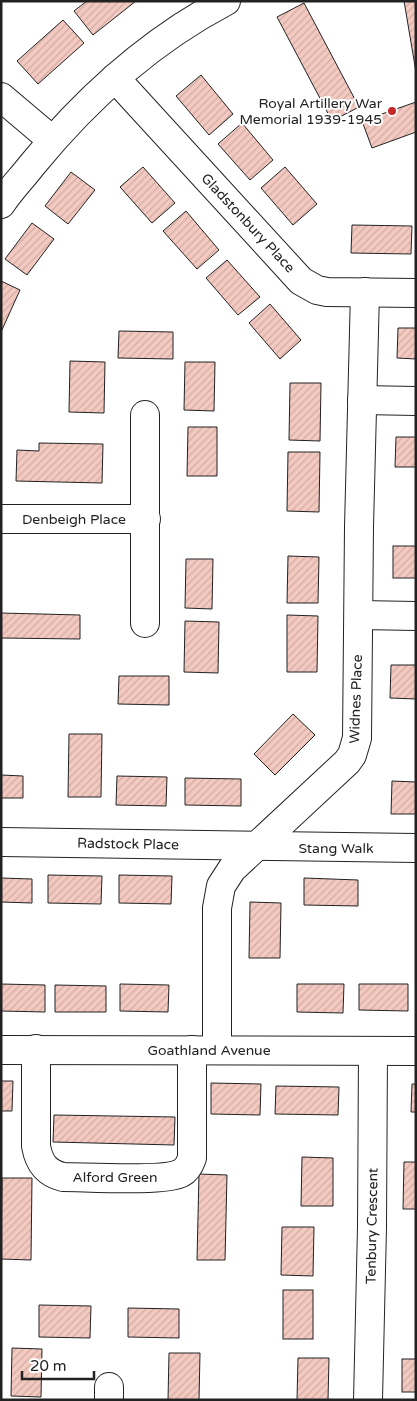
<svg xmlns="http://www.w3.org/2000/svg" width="417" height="1401" font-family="'Varela Round',sans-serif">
	<defs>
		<pattern id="building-hatch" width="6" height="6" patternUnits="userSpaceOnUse" patternTransform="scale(1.25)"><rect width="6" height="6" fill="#f3c9c0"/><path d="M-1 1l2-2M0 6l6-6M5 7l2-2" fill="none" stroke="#d0aca5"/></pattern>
	</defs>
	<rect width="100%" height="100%" fill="#fff"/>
	<g fill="url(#building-hatch)" stroke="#222">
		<polygon points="87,1 136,1 93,35 74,11"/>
		<polygon points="404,1 416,1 416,72"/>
		<polygon points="304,3 359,107 332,121 277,17"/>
		<polygon points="63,20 84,43 38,84 17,61"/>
		<polygon points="201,75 233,114 209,135 176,96"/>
		<polygon points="416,102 416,132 372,148 362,121"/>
		<polygon points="242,123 273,160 250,180 218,144"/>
		<polygon points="143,167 175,203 152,223 120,187"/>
		<polygon points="285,167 317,204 293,225 261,188"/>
		<polygon points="71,172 95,190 68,224 45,206"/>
		<polygon points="186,211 219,250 197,269 163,231"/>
		<polygon points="32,223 54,239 27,275 5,259"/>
		<polygon points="352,225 412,226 411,254 351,253"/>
		<polygon points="227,260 260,297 238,315 206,278"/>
		<polygon points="1,281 20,290 1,332"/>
		<polygon points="270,304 301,340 280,359 249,323"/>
		<polygon points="398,328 416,328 416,359 397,358"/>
		<polygon points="119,331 173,332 173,359 118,358"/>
		<polygon points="70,361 105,362 104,413 69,412"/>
		<polygon points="185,362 215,362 214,411 184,410"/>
		<polygon points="290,383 321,383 320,441 289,440"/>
		<polygon points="188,427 217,427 217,476 187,476"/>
		<polygon points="396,437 416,437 416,467 395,467"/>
		<polygon points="39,443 103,444 102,483 16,481 17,450 39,451"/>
		<polygon points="288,452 320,452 319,512 287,511"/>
		<rect x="393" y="546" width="23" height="32"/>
		<polygon points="288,556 319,557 318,603 287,603"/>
		<polygon points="186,559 213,559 212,609 185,608"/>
		<polygon points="1,613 80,615 80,639 1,638"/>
		<polygon points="287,615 318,616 317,672 287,672"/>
		<polygon points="185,621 219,622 218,673 184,672"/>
		<polygon points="391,665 416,665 416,699 390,698"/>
		<polygon points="119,676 169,676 169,705 118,704"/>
		<polygon points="293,714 315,735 275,775 254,754"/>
		<polygon points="69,734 102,734 101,797 68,797"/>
		<polygon points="1,775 23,776 23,798 1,798"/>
		<polygon points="117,776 167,777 166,806 116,805"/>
		<polygon points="185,778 241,779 241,806 185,805"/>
		<polygon points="392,781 416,782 416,814 391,814"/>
		<polygon points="48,875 102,876 101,904 48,903"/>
		<polygon points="119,875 172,876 171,904 119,903"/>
		<polygon points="1,878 32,879 32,903 1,902"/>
		<polygon points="304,878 358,880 358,906 304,905"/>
		<polygon points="250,902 281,903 280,958 249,958"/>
		<polygon points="1,984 45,985 45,1012 1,1011"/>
		<polygon points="120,984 169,985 168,1012 120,1011"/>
		<polygon points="297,984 344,984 343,1013 297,1012"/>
		<polygon points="359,984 408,984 408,1011 359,1010"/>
		<polygon points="55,985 106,986 106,1012 55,1012"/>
		<polygon points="1,1081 13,1081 12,1111 1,1111"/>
		<polygon points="211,1083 261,1084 260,1115 211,1114"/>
		<polygon points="412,1084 416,1084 416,1112 411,1112"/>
		<polygon points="276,1086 339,1087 338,1115 275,1114"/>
		<polygon points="54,1115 175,1117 174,1145 53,1142"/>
		<polygon points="302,1157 333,1158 333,1206 301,1206"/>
		<polygon points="404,1162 416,1162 416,1209 403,1209"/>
		<polygon points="199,1174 227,1175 225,1260 197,1260"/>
		<polygon points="2,1178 32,1178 31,1260 1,1259"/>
		<polygon points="282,1227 314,1227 313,1276 281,1275"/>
		<rect x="283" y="1290" width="30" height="49"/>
		<polygon points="39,1305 91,1306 90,1338 39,1337"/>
		<polygon points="128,1308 179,1309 179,1338 128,1337"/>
		<polygon points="12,1348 42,1349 41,1397 11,1396"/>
		<polygon points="169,1353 200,1353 199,1400 168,1400"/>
		<polygon points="298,1358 329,1358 328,1400 297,1400"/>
		<rect x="402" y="1359" width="14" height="33"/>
	</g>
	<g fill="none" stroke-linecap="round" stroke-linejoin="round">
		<g stroke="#222" stroke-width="30">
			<g id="minor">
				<polyline points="115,78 301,281 317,290 327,292 416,293"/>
				<polyline points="1,97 52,140"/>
				<path d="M1,204C10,190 22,178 32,165C85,100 150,41 226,1"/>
				<polyline points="362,400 416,401"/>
				<polyline points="145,415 145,623"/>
				<polyline points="1,519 146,519"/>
				<polyline points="359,615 416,616"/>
				<polyline points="1,842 416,848"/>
				<path d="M36,1049V1146C39,1163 46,1173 63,1177C86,1177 165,1182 181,1173C187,1170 190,1164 192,1158V1050"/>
				<polyline points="1,1050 416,1051"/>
				<polyline points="217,1050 217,908 221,886 232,869 347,762 352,755 357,738 359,527 365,292"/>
				<polyline points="109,1400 109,1387"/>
				<polyline points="368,1400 372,1227 373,1051"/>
			</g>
		</g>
		<use href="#minor" stroke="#fff" stroke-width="28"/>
	</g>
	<circle fill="#c62828" stroke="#fff" stroke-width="2" cx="392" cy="111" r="5"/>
	<g text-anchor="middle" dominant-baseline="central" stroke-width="4" stroke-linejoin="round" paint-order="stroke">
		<g font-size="14" fill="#222" stroke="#fff" text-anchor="end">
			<text x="382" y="103">Royal Artillery War<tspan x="382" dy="16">Memorial 1939-1945</tspan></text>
		</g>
		<g font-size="14" fill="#222" stroke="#fff">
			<text transform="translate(248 223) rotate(47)">Gladstonbury Place</text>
			<text x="74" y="519">Denbeigh Place</text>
			<text transform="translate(356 699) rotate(-88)">Widnes Place</text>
			<text transform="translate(128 844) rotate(1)">Radstock Place</text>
			<text x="336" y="848">Stang Walk</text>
			<text x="209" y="1050">Goathland Avenue</text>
			<text x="115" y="1177">Alford Green</text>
			<text transform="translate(372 1226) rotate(-89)">Tenbury Crescent</text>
		</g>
	</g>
	<rect width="417" height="1401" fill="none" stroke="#222222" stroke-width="5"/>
	<path d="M22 1371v8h72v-8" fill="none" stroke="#222222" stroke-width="2.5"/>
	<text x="30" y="1371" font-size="15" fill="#222222" stroke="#ffffff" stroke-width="4" paint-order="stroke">20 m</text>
</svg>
